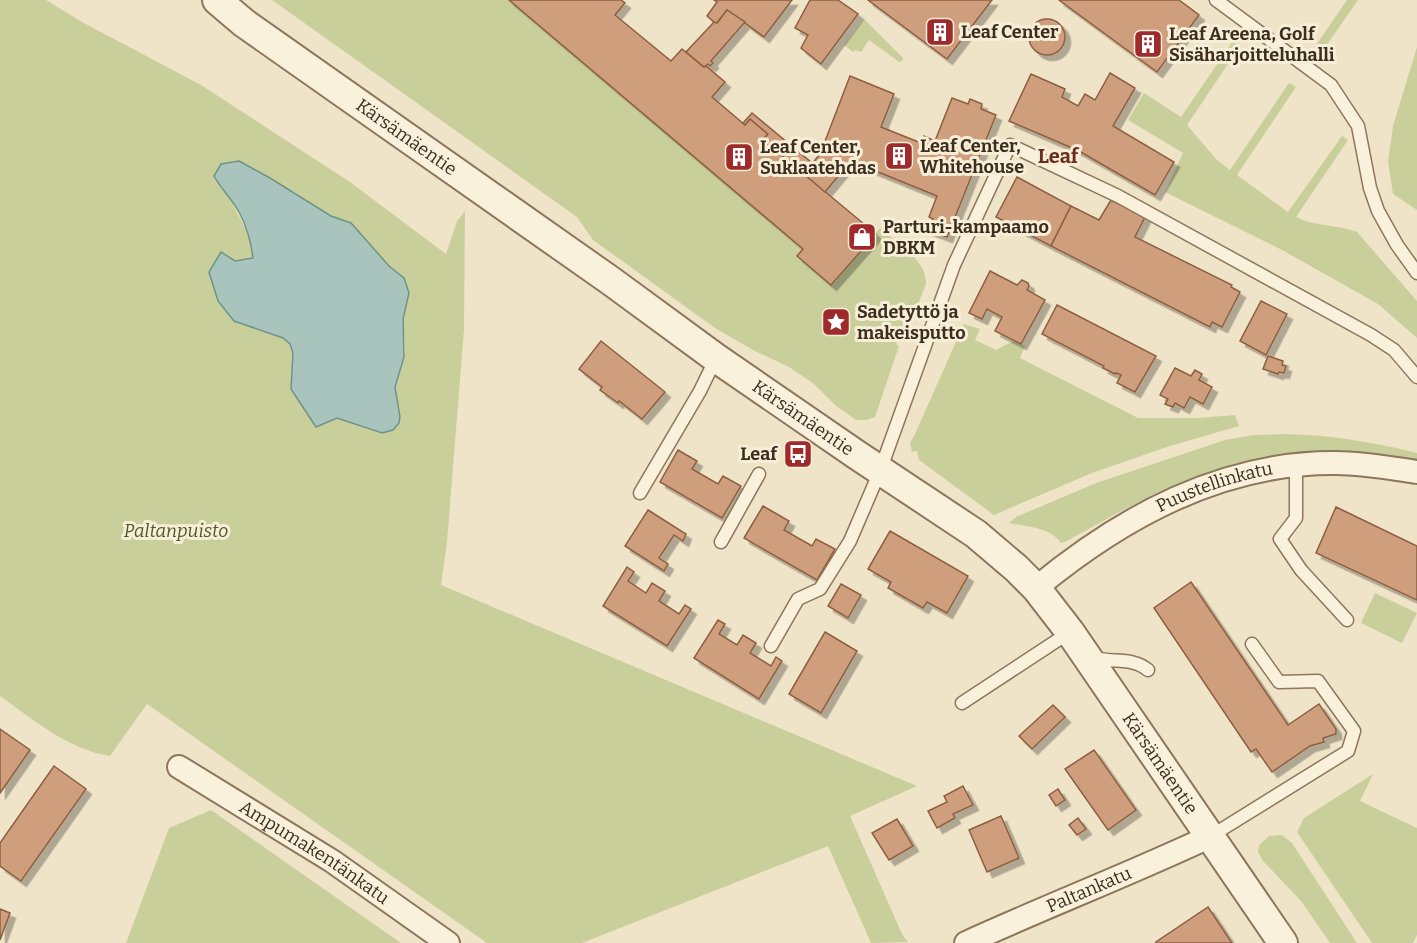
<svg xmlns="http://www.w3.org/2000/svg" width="1417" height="943" font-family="Bitter,serif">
	<defs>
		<filter id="shadow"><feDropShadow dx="5.5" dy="5.5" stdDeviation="0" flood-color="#0004"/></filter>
	</defs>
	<rect width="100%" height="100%" fill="#f0e4c8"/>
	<g fill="#c9cf9b" fill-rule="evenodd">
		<path d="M0,0H46L82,22L201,85L350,182L446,254L457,221L465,211L464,330L447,542L441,585L917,786L850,816L902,934L908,942L871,943L828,846L582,943H487L147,704L110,756C67,749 34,720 0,696ZM293,191L331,216L351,223L389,266L404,278L409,293L403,319L405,351L395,387L400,417L379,433L337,418L291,389C292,372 300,342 278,337L235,261L253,259L249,236L232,202Z"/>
		<path d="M272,0H509L803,249L797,256L838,278L880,228C896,242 927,260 926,284L908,329L902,327L896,344L899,346L875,417L867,420H856L835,405L814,384L789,367L753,350L715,328L593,240L577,217Z"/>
		<polygon points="1347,0 1358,0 1317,59 1310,54"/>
		<polygon points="864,19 903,58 902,61 899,62 869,40 861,52 855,50 853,52 844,45"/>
		<path d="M1233,41L1240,46L1187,125L1217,160L1230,170L1289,83L1296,87L1237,175L1288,212L1342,136L1348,140L1296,217C1315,227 1337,224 1357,232L1417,301V338L1378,304L1282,250L1165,192L1183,153L1128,120L1144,93L1181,117Z"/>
		<polygon points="1417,47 1417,210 1393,194 1388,162 1393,126"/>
		<polygon points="964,324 980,329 975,340 996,350 1015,340 1025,346 1020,358 1138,418 1197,418 1235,415 1239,426 1167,447 1092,473 994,515 919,460 917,451 912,452 910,443 914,436"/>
		<path d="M1286,434C1331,435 1373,442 1417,453V462C1344,447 1270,448 1200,475C1153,492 1109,518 1065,542L1061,543C1050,527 1027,527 1009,523L1016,517L1096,483L1225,440L1253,435Z"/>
		<polygon points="1375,593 1417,613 1402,643 1361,623"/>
		<polygon points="1373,774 1360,801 1417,828 1417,935 1413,943 1372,943 1297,832 1304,818"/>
		<polygon points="211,810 401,943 126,943 169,828"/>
		<polygon points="1282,835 1292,843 1357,943 1330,943 1301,901 1263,861 1258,852 1259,845 1269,836"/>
	</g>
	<path fill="#a9c4bc" stroke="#6f938a" stroke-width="1.5" d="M239,161L270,178L331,216L351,223L389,266L404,278L409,293L403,319L404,357L395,387L400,417L399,423L393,430L382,433L337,418L316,427L291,389L293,353L290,344L283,338L234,321L218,301L209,272L221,252L235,261L253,258C251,242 247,227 239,212C232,199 221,189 214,176L221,164Z"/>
	<g fill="#cf9f7d" stroke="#8d5f41" stroke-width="1.5" filter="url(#shadow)">
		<polygon points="509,0 621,0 625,3 615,15 671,61 682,49 704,67 706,66 725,82 712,97 745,125 750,119 768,134 763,140 876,234 831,285 797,256 803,249"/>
		<polygon points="714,0 792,0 764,37 727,10 717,23 714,22 707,16 717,2"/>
		<polygon points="810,0 838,0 858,14 821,64 801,48 808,35 795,28"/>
		<polygon points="868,0 992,0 947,59"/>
		<polygon points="1059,0 1179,0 1199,15 1157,72"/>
		<polygon points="727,10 745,22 711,61 713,63 710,66 708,64 704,67 686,52 714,22 717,23"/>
		<circle cx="1047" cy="37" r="18"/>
		<polygon points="1110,73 1135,88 1113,126 1174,162 1155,195 1079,151 1009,121 1031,74 1065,89 1062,97 1078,106 1085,94 1095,100"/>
		<polygon points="850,76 894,94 881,127 921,143 924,136 935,141 952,98 968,104 970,99 982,104 981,109 996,115 947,237 928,230 933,219 929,217 937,196 851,161 825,192 804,174 823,150 822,149"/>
		<polygon points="752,113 812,163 804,174 763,140 768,134 750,119 745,125 743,123"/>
		<polygon points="1017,177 1071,206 1051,246 996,217"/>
		<polygon points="1111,200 1145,217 1135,237 1232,285 1231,287 1240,292 1222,327 1212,322 1210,327 1051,246 1071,206 1099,220"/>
		<polygon points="990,271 1017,285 1022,280 1028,283 1029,286 1027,290 1045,300 1021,344 995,331 1002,317 987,309 982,319 969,313"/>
		<polygon points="1261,301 1287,314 1266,355 1240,341"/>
		<polygon points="1057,305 1156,356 1135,392 1117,383 1121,375 1116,373 1115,374 1103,368 1104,366 1042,334"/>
		<polygon points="601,341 665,392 642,419 619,401 618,403 600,390 602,387 579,369"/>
		<polygon points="1268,356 1283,361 1282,365 1286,366 1284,373 1279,372 1278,374 1263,369"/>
		<polygon points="1175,368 1191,376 1195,370 1202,374 1199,380 1212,387 1203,404 1190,397 1184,408 1175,403 1173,407 1165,404 1168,399 1160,395"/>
		<polygon points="678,450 697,461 692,469 718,484 723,476 741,486 722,518 660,482"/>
		<polygon points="763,506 789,521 784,530 812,546 816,539 835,549 817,580 744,538"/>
		<polygon points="1336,507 1417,546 1417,600 1316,553"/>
		<polygon points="648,510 686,534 683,541 674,535 659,558 668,564 664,571 625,546"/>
		<polygon points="890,531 968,576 947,613 927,602 923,608 888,588 891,582 868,569"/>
		<polygon points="627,567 634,572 628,581 646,593 652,583 665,591 659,601 679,614 685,605 691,609 667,646 603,606"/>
		<polygon points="1191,582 1288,725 1319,704 1336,729 1336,734 1323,738 1324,742 1310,746 1272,772 1256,749 1251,752 1154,608"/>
		<polygon points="841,584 861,595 848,618 828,606"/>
		<polygon points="718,620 725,624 719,634 737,645 743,635 756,643 750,653 771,666 776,657 782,661 759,699 694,658"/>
		<polygon points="825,632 857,651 821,713 789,694"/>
		<polygon points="1053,705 1065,717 1032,749 1019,736"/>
		<polygon points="0,729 30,750 0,793"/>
		<polygon points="1094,750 1136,810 1108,830 1065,769"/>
		<polygon points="54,766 86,789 21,881 0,866 0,843"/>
		<polygon points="963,786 973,805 953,814 955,818 937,828 928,811 947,802 944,796"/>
		<polygon points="1058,789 1065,800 1056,806 1049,795"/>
		<polygon points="1001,816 1019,858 987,872 969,830"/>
		<polygon points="1078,818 1086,829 1077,835 1069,825"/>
		<polygon points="897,819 913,846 889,860 872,833"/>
		<polygon points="1208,907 1232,943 1156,943 1156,942"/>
		<polygon points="0,909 10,913 0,940"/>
	</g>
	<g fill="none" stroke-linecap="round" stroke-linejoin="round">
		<g stroke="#8d765c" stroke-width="15">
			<g id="service">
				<polyline points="1216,0 1331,85 1358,126 1370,188 1378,211 1397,245 1417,273"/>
				<polyline points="1296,464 1296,518 1280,539 1301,570 1347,620"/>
				<polyline points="640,493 700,391 716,358"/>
				<polyline points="721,542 759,474"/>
				<polyline points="771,646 798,599 820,589 850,541 880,471 954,265 1010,145 1118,196 1371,335 1394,350 1417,377"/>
				<path d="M1092,657C1111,664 1131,656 1148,670"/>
				<polyline points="962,703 1070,632"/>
				<polyline points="1211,836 1348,751 1354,731 1318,681 1279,682 1252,644"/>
			</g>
		</g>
		<g stroke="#8d765c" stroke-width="26">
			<g id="minor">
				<path id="s1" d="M1036,588C1122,517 1222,462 1336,463C1363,463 1390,468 1417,472"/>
				<path id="s2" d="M179,767L332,861L448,943"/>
				<path id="s3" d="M966,943C1047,906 1130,874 1211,836"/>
			</g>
		</g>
		<g stroke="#8d765c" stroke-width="32">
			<g id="tertiary">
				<path id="s4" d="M217,0L244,23L611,281L716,358L857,455L976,534L1016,568L1036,588L1070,632L1283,943"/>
			</g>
		</g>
		<use href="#service" stroke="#faf1dc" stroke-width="12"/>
		<use href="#minor" stroke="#faf1dc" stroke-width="22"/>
		<use href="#tertiary" stroke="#faf1dc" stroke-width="28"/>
	</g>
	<defs>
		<g id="building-square" transform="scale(1.5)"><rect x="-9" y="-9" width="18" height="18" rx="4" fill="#9e2a2b" stroke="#f7eed8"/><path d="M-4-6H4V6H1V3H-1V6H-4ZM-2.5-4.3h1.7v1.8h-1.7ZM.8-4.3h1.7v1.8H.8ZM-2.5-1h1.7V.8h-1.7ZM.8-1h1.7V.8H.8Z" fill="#fff"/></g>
		<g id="shop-square" transform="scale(1.5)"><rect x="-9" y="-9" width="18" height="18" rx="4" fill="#9e2a2b" stroke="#f7eed8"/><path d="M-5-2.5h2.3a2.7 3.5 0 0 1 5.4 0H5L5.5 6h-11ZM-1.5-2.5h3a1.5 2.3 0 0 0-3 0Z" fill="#fff"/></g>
		<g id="sight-square" transform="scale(1.5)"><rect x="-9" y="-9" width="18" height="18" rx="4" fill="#9e2a2b" stroke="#f7eed8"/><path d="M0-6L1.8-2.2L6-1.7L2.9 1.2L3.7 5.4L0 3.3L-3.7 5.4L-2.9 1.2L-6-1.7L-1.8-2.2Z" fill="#fff"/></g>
		<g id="bus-square" transform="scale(1.5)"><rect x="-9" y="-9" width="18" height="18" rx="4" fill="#9e2a2b" stroke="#f7eed8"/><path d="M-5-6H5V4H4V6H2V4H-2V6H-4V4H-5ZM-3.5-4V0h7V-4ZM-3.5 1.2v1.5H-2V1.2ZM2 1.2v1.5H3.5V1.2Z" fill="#fff"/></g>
	</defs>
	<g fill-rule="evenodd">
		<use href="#building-square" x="940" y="32"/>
		<use href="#building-square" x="1148" y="44"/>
		<use href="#building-square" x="899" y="156"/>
		<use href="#building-square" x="739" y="157"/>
		<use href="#shop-square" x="862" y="237"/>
		<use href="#sight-square" x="836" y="322"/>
		<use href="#bus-square" x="798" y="454"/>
	</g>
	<g text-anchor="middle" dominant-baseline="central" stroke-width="6" stroke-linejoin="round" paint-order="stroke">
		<g font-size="18" font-weight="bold" fill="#3d2e20" stroke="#f7eed8" text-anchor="start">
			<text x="961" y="32">Leaf Center</text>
			<text x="1169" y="34">Leaf Areena, Golf<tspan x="1169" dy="21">Sisäharjoitteluhalli</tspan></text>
			<text x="920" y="146">Leaf Center,<tspan x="920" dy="21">Whitehouse</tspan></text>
			<text x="760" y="147">Leaf Center,<tspan x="760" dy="21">Suklaatehdas</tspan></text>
			<text x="883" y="227">Parturi-kampaamo<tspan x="883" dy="21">DBKM</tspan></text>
			<text x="857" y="312">Sadetyttö ja<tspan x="857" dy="21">makeisputto</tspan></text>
			<text x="777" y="454" text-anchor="end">Leaf</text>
		</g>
		<g font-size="18" fill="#3d2e20" stroke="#f7eed8">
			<text stroke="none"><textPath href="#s4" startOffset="234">Kärsämäentie</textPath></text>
			<text stroke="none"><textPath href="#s4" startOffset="720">Kärsämäentie</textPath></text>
			<text stroke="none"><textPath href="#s1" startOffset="207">Puustellinkatu</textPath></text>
			<text stroke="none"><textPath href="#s4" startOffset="1224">Kärsämäentie</textPath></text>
			<text stroke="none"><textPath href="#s2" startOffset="160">Ampumakentänkatu</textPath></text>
			<text stroke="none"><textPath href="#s3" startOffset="134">Paltankatu</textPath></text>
		</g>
		<g font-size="18" font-style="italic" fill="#4d5a26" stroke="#f7eed8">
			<text x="176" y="531">Paltanpuisto</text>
		</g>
		<g font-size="20" font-weight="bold" fill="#6b2e1e" stroke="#f7eed8">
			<text x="1058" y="156">Leaf</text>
		</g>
	</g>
</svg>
